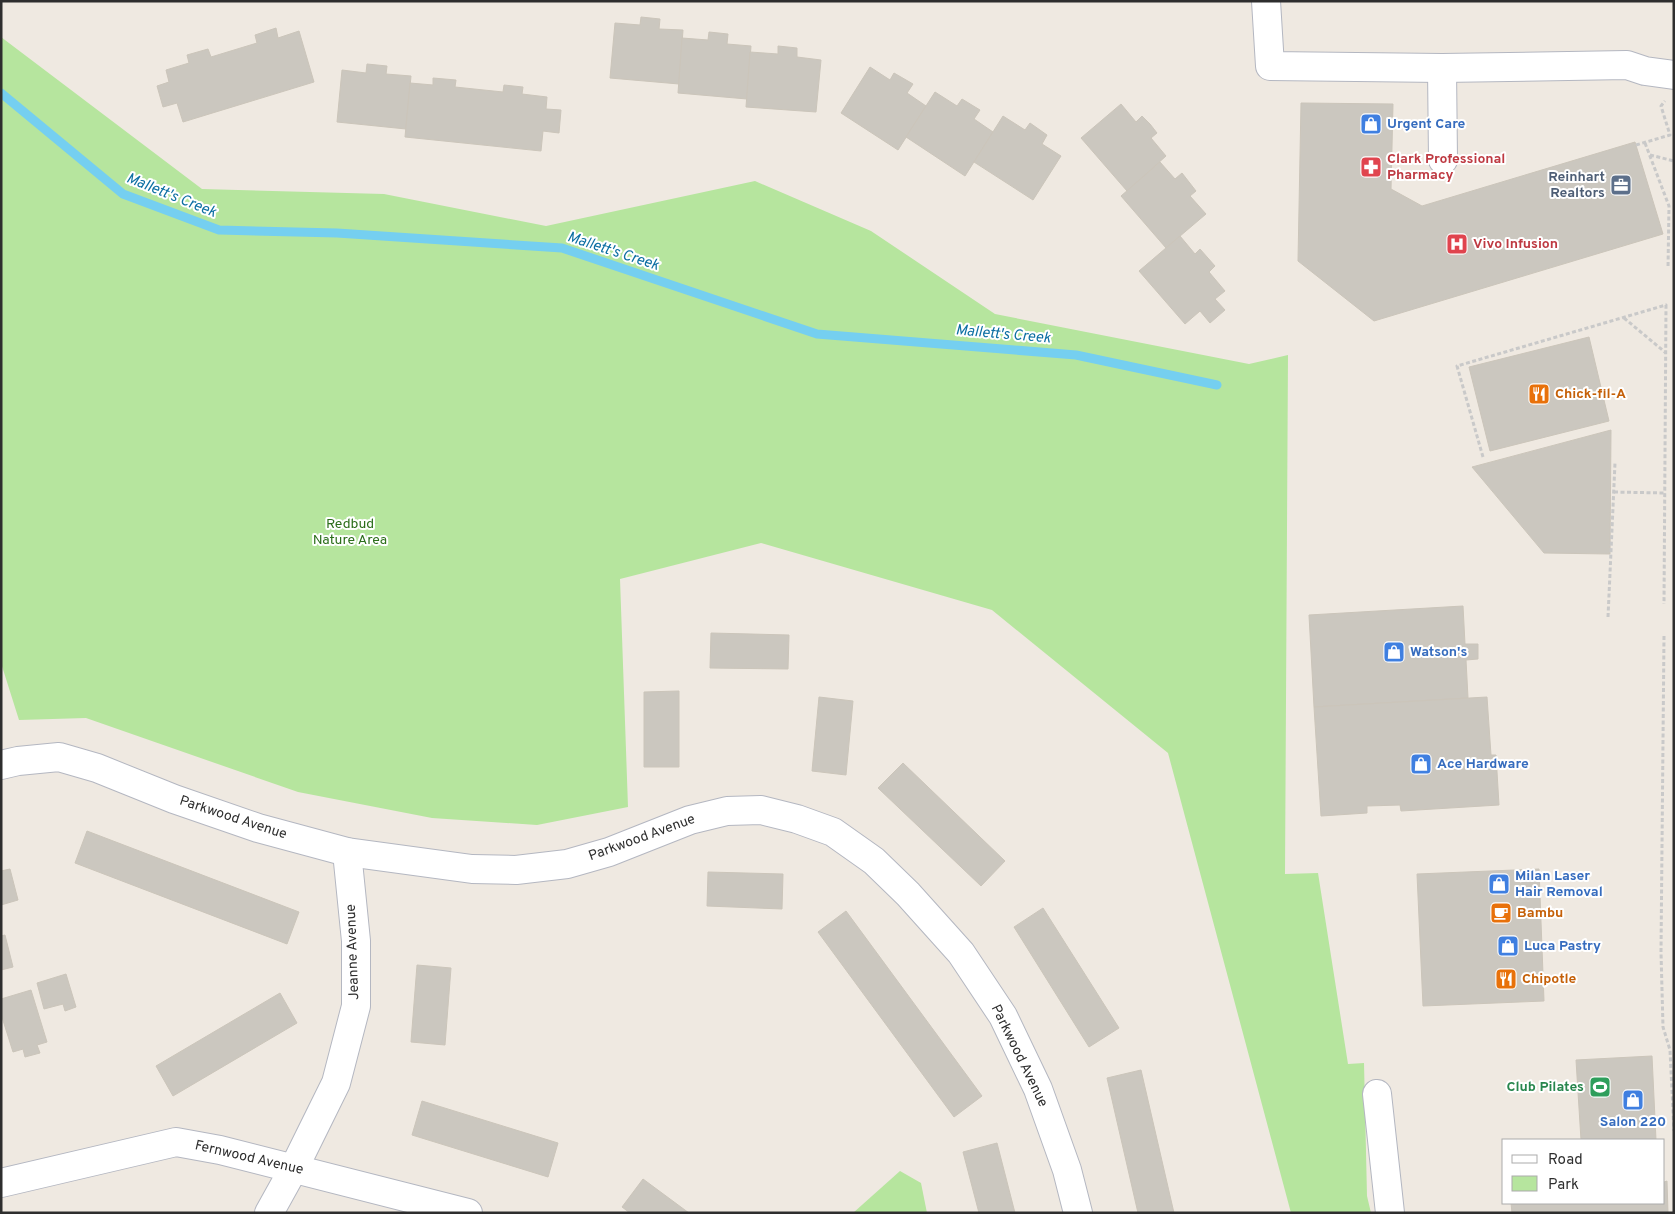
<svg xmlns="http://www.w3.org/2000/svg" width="1675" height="1214" font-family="Overpass,sans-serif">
	<rect width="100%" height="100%" fill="#efe9e1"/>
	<g fill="#b6e59e">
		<polygon points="1,37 202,189 384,194 546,226 755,181 871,231 995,314 1249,364 1288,355 1285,874 1318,873 1348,1064 1364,1063 1367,1196 1371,1213 1291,1213 1168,753 992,610 761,543 620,579 628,807 537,825 432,818 298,792 86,718 19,720 1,663"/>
		<polygon points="900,1171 921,1183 927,1213 853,1213"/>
	</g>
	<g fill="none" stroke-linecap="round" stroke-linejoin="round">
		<polyline stroke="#75cff0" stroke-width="9" points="1,93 123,194 219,230 337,233 562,248 817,334 1076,355 1217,385"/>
	</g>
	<g fill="#cbc7bf" stroke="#cbc5ba">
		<polygon points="641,17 660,19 659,29 683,30 679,84 610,78 615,23 640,25"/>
		<polygon points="276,28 278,38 299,31 314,82 183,122 177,103 163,107 157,86 169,82 166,70 189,63 187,55 208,49 211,57 257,43 255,35"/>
		<polygon points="709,32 728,34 727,44 751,46 747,99 678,93 682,38 708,40"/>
		<polygon points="778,46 797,48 797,57 821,60 816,112 746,107 750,52 778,54"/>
		<polygon points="367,64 387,66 386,74 411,76 406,129 337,122 342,70 366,73"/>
		<polygon points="870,67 890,80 894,73 913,84 907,93 926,106 898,150 841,113"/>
		<polygon points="433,78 456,80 455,87 503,92 504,85 523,87 522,94 547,97 546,109 561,110 559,133 543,131 541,151 405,137 410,83 433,85"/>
		<polygon points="935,92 957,106 962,99 980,110 974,119 993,132 965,176 906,137"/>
		<polygon points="1301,103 1393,104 1391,189 1422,206 1635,142 1663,234 1374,321 1298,261"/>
		<polygon points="1121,104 1136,122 1142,116 1150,124 1157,133 1151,138 1166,156 1127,191 1081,138"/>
		<polygon points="1003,116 1025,130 1030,123 1047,135 1042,144 1061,156 1033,200 974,162"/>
		<polygon points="1160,162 1175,179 1182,173 1196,191 1190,196 1206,214 1166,248 1121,196"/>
		<polygon points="1180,236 1195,254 1200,249 1215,266 1209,272 1225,291 1215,299 1225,310 1210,323 1200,311 1185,324 1139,271"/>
		<polygon points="1589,337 1609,421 1490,451 1469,367"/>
		<polygon points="1611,430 1610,554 1544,553 1472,467"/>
		<polygon points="1463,606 1465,644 1478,644 1478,659 1466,660 1468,698 1314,707 1309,615"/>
		<polygon points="711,633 789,635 788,669 710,668"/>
		<polygon points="679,691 679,767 644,767 644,692"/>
		<polygon points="819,697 853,701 846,775 812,771"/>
		<polygon points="1487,697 1491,755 1496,755 1499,805 1401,811 1400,805 1367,806 1367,813 1321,816 1314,707"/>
		<polygon points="903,763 1005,861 981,886 878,788"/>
		<polygon points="87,831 299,912 287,944 75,863"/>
		<polygon points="10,869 18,900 1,905 1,871"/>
		<polygon points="1539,869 1544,1001 1423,1006 1417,874"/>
		<polygon points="708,872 783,874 782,909 707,906"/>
		<polygon points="1043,908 1119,1028 1089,1047 1014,927"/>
		<polygon points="846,911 982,1096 954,1117 818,932"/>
		<polygon points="5,935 13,967 1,970 1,936"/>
		<polygon points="417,965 451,968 445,1045 411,1042"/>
		<polygon points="66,974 76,1007 65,1011 63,1004 44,1009 37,983"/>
		<polygon points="31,990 47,1042 37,1045 40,1053 25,1057 23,1049 13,1052 1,1014 1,999"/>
		<polygon points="280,993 297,1023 173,1096 156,1066"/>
		<polygon points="1652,1056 1656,1140 1581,1140 1576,1060"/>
		<polygon points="1141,1070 1174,1213 1138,1213 1107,1078"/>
		<polygon points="422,1101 558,1143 548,1177 412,1135"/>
		<polygon points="997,1143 1015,1213 979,1213 963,1152"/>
		<polygon points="643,1179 689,1213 630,1213 622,1207"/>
		<polygon points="1667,1181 1668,1213 1512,1213 1511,1203 1664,1203 1664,1182"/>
	</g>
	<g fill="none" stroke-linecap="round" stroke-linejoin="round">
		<g stroke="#b4b7c1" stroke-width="30">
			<g id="minor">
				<polyline points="1266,1 1270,66 1442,68 1627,65 1645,71 1674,75"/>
				<polyline points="1442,68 1443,160"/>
				<polyline points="1,765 18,761 59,757 97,768 174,799 258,828 347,852 472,869 516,870 567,864 609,852 690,820 727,811 761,810 797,819 833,832 874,861 908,894 961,953 1003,1016 1038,1089 1067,1170 1078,1213"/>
				<polyline points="1377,1094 1390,1213"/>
				<polyline points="1,1183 176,1142 220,1150 468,1213"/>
				<polyline points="269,1213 294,1168 336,1083 356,1006 356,941 347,852"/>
			</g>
		</g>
		<g stroke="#c9c9c9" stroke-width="3" stroke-dasharray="4 2.5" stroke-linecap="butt">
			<polyline points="1645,143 1669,206 1668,268"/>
			<polyline points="1636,145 1670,135 1661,106 1665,101"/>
			<polyline points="1650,155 1674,161"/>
			<polyline points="1624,318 1666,353"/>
			<polyline points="1483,457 1457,366 1666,305 1664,604"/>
			<polyline points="1614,492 1665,493"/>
			<polyline points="1608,617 1615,463"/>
			<polyline points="1664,636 1661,952 1663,1027 1670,1050 1674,1131"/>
		</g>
		<use href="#minor" stroke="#fff" stroke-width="28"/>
	</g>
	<defs>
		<g id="shop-square" transform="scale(1.125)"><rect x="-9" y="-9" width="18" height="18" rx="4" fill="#3f7fe0" stroke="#fff"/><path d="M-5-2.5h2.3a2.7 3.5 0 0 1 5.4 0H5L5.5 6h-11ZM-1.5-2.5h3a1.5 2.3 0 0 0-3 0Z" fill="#fff"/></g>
		<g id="pharmacy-square" transform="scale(1.125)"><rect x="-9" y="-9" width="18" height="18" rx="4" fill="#e0444e" stroke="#fff"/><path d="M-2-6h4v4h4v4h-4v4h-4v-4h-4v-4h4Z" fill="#fff"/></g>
		<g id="office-square" transform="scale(1.125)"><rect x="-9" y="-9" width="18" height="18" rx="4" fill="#5c6f8a" stroke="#fff"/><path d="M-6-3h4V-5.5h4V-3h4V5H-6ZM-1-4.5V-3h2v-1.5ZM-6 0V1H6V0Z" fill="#fff"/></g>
		<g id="hospital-square" transform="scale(1.125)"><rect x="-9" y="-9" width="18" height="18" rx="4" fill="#e0444e" stroke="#fff"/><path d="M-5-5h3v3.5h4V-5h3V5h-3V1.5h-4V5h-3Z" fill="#fff"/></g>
		<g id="restaurant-square" transform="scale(1.125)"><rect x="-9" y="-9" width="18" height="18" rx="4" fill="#e8710a" stroke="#fff"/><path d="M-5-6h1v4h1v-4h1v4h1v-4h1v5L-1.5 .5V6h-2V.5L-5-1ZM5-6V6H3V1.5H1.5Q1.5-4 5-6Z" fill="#fff"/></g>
		<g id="cafe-square" transform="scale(1.125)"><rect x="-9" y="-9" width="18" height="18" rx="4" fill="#e8710a" stroke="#fff"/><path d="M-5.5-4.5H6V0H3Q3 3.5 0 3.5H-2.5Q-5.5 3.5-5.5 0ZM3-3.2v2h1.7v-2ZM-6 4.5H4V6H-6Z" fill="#fff"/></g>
		<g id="stadium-square" transform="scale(1.125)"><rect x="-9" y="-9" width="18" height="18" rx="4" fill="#2e9e5b" stroke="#fff"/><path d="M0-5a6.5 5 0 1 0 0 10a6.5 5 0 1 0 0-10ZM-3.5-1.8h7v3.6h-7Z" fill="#fff"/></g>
	</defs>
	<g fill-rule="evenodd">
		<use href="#shop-square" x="1371" y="124"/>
		<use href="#pharmacy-square" x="1371" y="167"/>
		<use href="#office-square" x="1621" y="185"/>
		<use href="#hospital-square" x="1457" y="244"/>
		<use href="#restaurant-square" x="1539" y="394"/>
		<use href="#shop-square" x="1394" y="652"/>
		<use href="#shop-square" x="1421" y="764"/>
		<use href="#shop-square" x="1499" y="884"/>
		<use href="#cafe-square" x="1501" y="913"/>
		<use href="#shop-square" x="1508" y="946"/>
		<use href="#restaurant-square" x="1506" y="979"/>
		<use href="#stadium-square" x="1600" y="1087"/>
		<use href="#shop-square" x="1633" y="1100"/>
	</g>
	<g text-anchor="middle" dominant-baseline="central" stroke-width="4" stroke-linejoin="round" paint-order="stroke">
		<g font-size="14" font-weight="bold" fill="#366cbe" stroke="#fff" text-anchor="start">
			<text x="1387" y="124">Urgent Care</text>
			<text x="1410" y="652">Watson's</text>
			<text x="1437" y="764">Ace Hardware</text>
			<text x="1515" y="876">Milan Laser<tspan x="1515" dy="16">Hair Removal</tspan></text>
			<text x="1524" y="946">Luca Pastry</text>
			<text x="1633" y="1122" text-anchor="middle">Salon 220</text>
		</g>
		<g font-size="14" font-weight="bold" fill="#be3a42" stroke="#fff" text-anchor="start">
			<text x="1387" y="159">Clark Professional<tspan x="1387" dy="16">Pharmacy</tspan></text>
			<text x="1473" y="244">Vivo Infusion</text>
		</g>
		<g font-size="14" font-weight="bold" fill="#4e5e75" stroke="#fff" text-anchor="end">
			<text x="1605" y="177">Reinhart<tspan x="1605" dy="16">Realtors</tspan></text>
		</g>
		<g font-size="14" font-weight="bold" fill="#c56008" stroke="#fff" text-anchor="start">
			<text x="1555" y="394">Chick-fil-A</text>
			<text x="1517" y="913">Bambu</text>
			<text x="1522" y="979">Chipotle</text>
		</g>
		<g font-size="14" fill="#2c6e1b" stroke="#fff">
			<text x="350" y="524">Redbud<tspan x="350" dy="16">Nature Area</tspan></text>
		</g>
		<g font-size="14" fill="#2e2e2e" stroke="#fff">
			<text transform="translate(233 818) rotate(18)">Parkwood Avenue</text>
			<text transform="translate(642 838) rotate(-20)">Parkwood Avenue</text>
			<text transform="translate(353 952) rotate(-92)">Jeanne Avenue</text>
			<text transform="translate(1019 1056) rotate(64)">Parkwood Avenue</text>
			<text transform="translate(249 1158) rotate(13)">Fernwood Avenue</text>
		</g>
		<g font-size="14" font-weight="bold" fill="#27864d" stroke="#fff" text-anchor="end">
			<text x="1584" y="1087">Club Pilates</text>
		</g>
		<g font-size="15" font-style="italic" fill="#0d6fa3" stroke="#fff">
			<text transform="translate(171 196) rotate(22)">Mallett's Creek</text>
			<text transform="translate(613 252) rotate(18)">Mallett's Creek</text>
			<text transform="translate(1003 335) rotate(5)">Mallett's Creek</text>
		</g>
	</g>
	<rect width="1675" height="1214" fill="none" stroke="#2e2e2e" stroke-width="5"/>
	<rect x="1502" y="1139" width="162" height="65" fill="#ffffff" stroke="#ababab"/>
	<rect x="1512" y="1155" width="25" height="8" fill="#ffffff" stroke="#ababab"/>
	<text x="1548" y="1164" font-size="15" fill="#2e2e2e">Road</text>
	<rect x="1512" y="1176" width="25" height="15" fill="#b6e59e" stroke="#ababab"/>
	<text x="1548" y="1189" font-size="15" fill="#2e2e2e">Park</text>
</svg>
